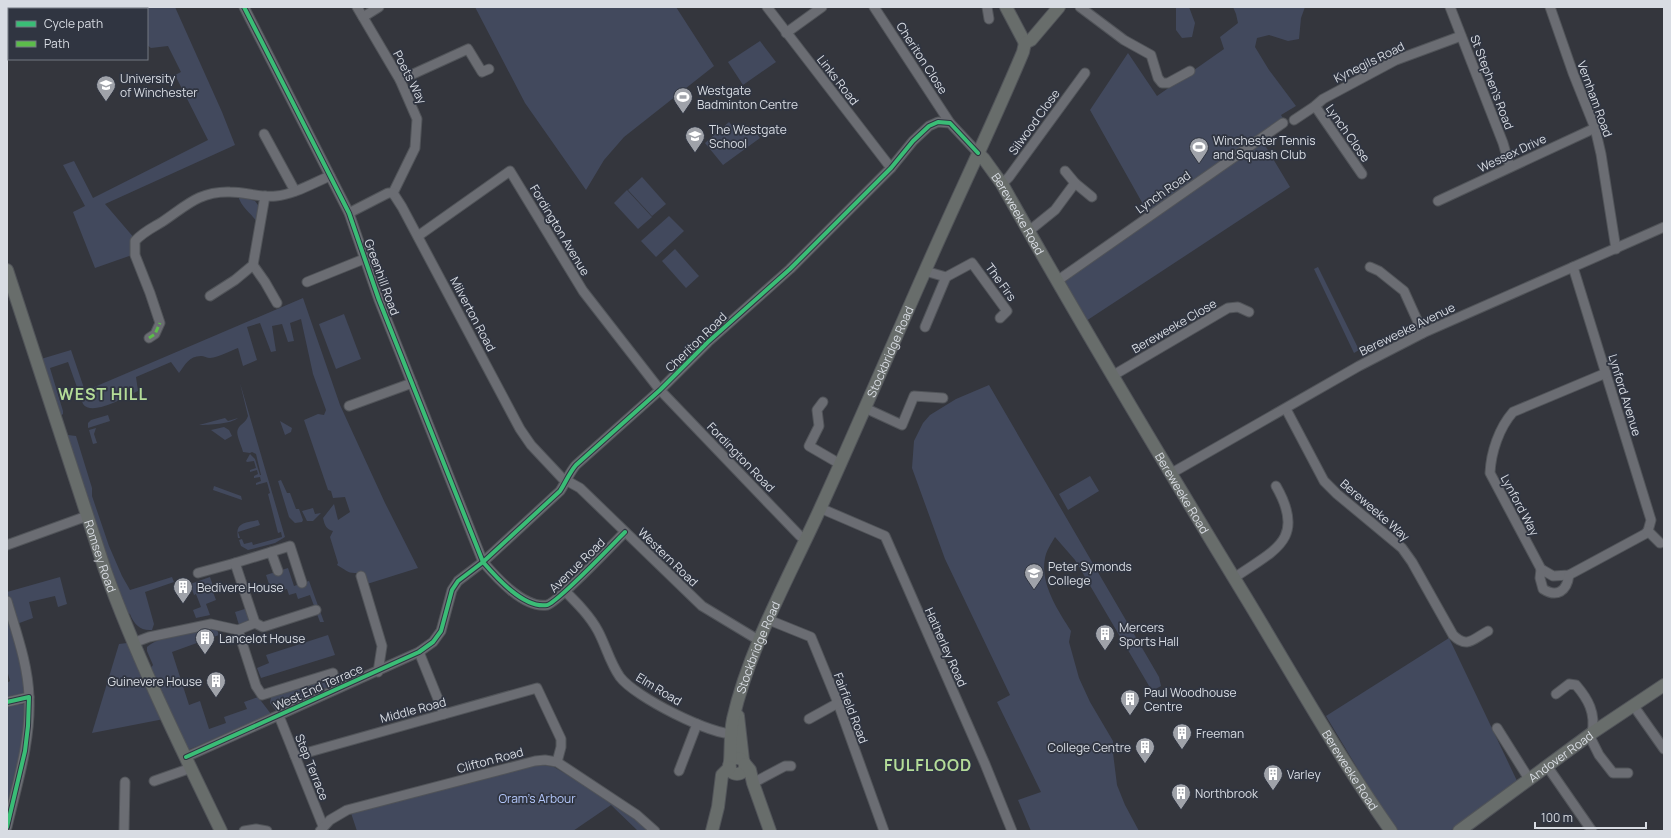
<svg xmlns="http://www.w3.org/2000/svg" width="1671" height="838" font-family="Manrope,sans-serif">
	<rect width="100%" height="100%" fill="#34363d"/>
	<g fill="#42495d">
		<polygon points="141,7 175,7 222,112 235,145 105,204 135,239 130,249 132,255 95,268 73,212 85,206 63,165 74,161 93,198 208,140 175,75 181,72 168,46 151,48 147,45 147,9 140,9"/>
		<polygon points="475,7 676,7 714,66 624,137 604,160 586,190 525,103"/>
		<polygon points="1176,7 1189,7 1195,23 1192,37 1182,38 1176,30"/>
		<polygon points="1233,7 1305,7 1301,18 1299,39 1288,41 1269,35 1257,38 1255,47 1269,70 1296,106 1281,115 1286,123 1263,142 1290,187 1086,321 1058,274 1148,213 1090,110 1128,53 1157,96 1224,49 1220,37 1238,23 1236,14"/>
		<polygon points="760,41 776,62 743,85 728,62"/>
		<polygon points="729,122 739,135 752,126 760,138 723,165 705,143"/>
		<polygon points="642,177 666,204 652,216 628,190"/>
		<polygon points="627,190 652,217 638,229 614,203"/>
		<path d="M238,196L255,201L258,205L257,222C250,212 242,208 238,196Z"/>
		<polygon points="669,216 684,231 656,257 641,241"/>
		<polygon points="675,249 699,276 686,288 662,261"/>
		<polygon points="1318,267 1359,350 1354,353 1314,269"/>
		<path d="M303,298L340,405L385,503L418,568L367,584L363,572C348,575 348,571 337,565L338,563L330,537L333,531C326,529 325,526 323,518L334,504L338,520L350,512L345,497L333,498L331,491L328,490L304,420L318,414L324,415L326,410L313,374L301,319L290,323L294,341L288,342L282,324L272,326L276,351L271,352L260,323L247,327L257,360L243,366L238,348C230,351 219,357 210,358C207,358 204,356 201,356C189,356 185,365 179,373L171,362L136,377L138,391C127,396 92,417 83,404L68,362L50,368L63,411V414L59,417L41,359L71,350L85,391Z"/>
		<polygon points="344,314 361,359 336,369 319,324"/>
		<path d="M240,383L285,537L275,543L248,550L241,546L239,540L242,539L244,544L252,542L253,545L282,537L281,532L278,533L268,494L270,493L267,482L256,485V483L261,481L260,477L254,478V476L258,474L257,470L250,472V470L256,468L254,461L247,462L246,461L250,454L255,459L260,475H261L256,454L252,452L250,453L243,452C242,446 235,434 238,429C240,424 246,423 248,416Z"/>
		<path d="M989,385L1159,677L1161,686L1152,691L1075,560L1055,537C1052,542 1048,548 1046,554C1038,581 1057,609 1071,631L1069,642L1079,678L1090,702L1113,741V753L1117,785L1125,805L1139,831H1031L1018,800L1041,792L997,702L1010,695L945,559L912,468L914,441L923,423L930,415L956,399Z"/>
		<polygon points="108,415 110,421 88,428 88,423 91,420"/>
		<path d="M225,418L228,421L238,418C231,424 209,425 199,425Z"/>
		<polygon points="280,421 292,428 291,432 285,435"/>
		<polygon points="224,427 229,430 232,436 225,440 211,430"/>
		<polygon points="96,428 94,434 97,443 93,444 89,430"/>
		<path d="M68,435L76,436L92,488V496L109,546L122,576L130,590L172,577L174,582L145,592L154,624L152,630C140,631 134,624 130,614L127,613L88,507L66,437Z"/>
		<polygon points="1090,476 1099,491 1068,510 1059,494"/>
		<polygon points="281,480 287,493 290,493 296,509 299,509 303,520 302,522 295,523 289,517 278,481"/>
		<polygon points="214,486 241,496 242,500 213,490"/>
		<polygon points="313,508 315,514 321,513 313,521 307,521 302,511"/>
		<path d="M258,520L260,525L238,532L240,538H238C235,522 245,523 258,520Z"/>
		<polygon points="288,568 294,586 309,581 324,622 320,622 310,595 298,599 296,593 289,595 287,589 272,593 266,575"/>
		<polygon points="60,577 67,604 58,607 55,596 29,602 33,618 14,625 29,697 7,702 7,683 10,681 7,670 7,622 12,621 7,601 7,592"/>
		<polygon points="210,577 213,586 211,587 216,600 206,604 210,615 196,618 193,610 201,607 196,594 194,595 190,584"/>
		<polygon points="248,608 252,620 239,625 235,612"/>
		<path d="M216,627L219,635L172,652L189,705L200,701L209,729L226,723L224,717L247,709L244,702L258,697L271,714L188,750L151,668L153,665L147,651V647C159,636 199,628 216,627Z"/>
		<polygon points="328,635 335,655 261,678 257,668 269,663 266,655"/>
		<polygon points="1449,638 1518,783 1450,831 1395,831 1326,716"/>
		<polygon points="127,643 164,719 92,733 119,644"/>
		<polygon points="341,673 344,682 277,712 270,703 271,697"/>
		<polygon points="25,704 24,732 7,815 7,706"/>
		<polygon points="536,764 554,767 615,803 652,831 638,831 611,805 573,831 357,831 351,813"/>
	</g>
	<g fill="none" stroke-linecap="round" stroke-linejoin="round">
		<g stroke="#515459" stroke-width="11">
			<g id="minor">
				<path d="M244,7L349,213L379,300L483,562C496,577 524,609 547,605C557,603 614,543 625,532"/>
				<polyline points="357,7 400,80 417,119 415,148 393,193"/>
				<polyline points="767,7 891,168"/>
				<polyline points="874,7 950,123"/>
				<polyline points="987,7 989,19"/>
				<polyline points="1080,7 1124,40 1151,55 1158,78 1162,83 1168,83 1190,71"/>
				<polyline points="1450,7 1503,143 1510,167"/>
				<polyline points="1550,7 1573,73 1595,128 1601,154 1616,249"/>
				<polyline points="363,17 379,7"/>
				<polyline points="786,33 822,7"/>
				<polyline points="400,80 468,49 482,72 489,69"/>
				<polyline points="1315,106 1362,174"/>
				<polyline points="1294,120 1315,106 1323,99 1396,60 1461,36"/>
				<polyline points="264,134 295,191"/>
				<polyline points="1075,183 1092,197"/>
				<polyline points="1002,184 1009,177 1085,73"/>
				<polyline points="393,193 402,207 520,429 531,445 562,478 580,488 702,606 760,641"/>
				<polyline points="1438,201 1595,128"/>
				<polyline points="349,213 388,193 393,193"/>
				<polyline points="1029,231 1055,210 1075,183 1065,171"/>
				<polyline points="418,236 510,171 583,291 660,390 774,509 800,536 806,538"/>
				<polyline points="253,265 265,282 277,303"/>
				<polyline points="1370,267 1379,271 1404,291 1423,333"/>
				<polyline points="1573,267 1651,520 1648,531"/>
				<polyline points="925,271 946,277 972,263 1007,311 1000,318"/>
				<polyline points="1057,281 1283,123"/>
				<polyline points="307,282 364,259"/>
				<polyline points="210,296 235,280 253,265 265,196"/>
				<polyline points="925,327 946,277"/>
				<path d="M149,338L155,334L160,323L150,293L135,255V241C143,232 152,228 162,222C186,206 199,191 230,192C246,192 261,198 276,196C295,194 313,183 330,176"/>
				<path d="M1606,373L1513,412C1499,428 1491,452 1490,473L1541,569L1553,576L1569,575L1645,534L1648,531"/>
				<polyline points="1112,376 1228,308 1238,307 1249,312"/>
				<polyline points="823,402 817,410 819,426 809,446 840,464"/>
				<polyline points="349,406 412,383"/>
				<polyline points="865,408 902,425 914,396 943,398"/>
				<path d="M1286,409L1324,481L1337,494L1402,548L1412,562L1453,635C1467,649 1473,639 1488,631"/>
				<polyline points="1170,474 1359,366 1423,333 1664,227"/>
				<polyline points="820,508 885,536 985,764 1012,831"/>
				<polyline points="1648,531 1660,543"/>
				<polyline points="7,545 87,516"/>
				<polyline points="271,552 290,546 302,583"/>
				<path d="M1541,569L1540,578L1543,589C1557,598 1567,591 1569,575"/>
				<polyline points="198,573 235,563"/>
				<polyline points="361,576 382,646 378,672"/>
				<path d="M1234,578C1274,550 1307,540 1276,486"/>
				<path d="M565,591C577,603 590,616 598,631C606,646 610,663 620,677C635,697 712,736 736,734"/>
				<path d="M7,601C16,632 28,664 29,697C31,741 17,784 7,827"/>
				<polyline points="769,620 811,637 838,703 884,831"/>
				<polyline points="255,623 235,563 271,552 278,571"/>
				<polyline points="238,630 256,686 262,695 333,673"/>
				<polyline points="133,643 149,637 211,624 238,630 255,623 263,627 316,610"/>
				<polyline points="419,652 444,714"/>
				<path d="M1556,694L1569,684L1576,685C1588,699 1596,713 1592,733"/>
				<polyline points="7,702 29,697"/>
				<polyline points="1633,705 1664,749"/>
				<polyline points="279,716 323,826"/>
				<polyline points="809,719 838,703"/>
				<polyline points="1497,728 1529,779"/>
				<polyline points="1589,735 1599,755 1613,773 1628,773"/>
				<polyline points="295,756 537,688 561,739 561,747 557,762"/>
				<path d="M186,757L419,652L433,642L441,631L452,590L458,581L483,562L560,491C566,482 569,473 576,465L660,390L708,342L790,269L891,168L913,141L929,126L938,122L950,123L978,153"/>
				<polyline points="1547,766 1592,831"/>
				<polyline points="679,771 697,724"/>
				<polyline points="154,781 191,768"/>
				<polyline points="753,783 785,766 791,766"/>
				<polyline points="124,831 125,782"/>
				<polyline points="244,831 256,829 267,831"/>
				<polyline points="320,831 330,820 347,810 535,761 545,760 557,762 637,815 655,831"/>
			</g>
		</g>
		<g stroke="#515459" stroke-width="14">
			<g id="major">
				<polyline points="1006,7 1025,43"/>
				<path id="s1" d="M978,153L984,159L1002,184C1080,323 1162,460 1245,596C1293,675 1338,756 1391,831"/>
				<path id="s2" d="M7,270L105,570C137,659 180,746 221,831"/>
				<polyline points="738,716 743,760"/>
				<circle cx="737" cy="766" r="8"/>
				<path id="s3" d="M730,762C731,748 730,733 733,719C749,648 790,575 820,509C856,430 890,350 925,271C957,198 992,126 1023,52L1025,43L1031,40L1059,7"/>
				<polyline points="745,764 750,770 753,783 770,831"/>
				<polyline points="712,831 718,807 722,775 730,767"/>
				<path id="s4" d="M1459,831L1592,733L1664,685"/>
			</g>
		</g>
		<use href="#minor" stroke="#6b6d73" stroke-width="9"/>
		<use href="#major" stroke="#686d6b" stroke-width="12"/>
		<polyline stroke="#5cbc4b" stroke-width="3" stroke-dasharray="6 3" stroke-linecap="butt" points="149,338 155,334 160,323"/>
		<g stroke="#303541" stroke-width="6">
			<g id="cycleway">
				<path d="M244,7L349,213L379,300L483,562C496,577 524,609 547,605C557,603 614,543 625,532"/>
				<polyline points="7,702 29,697 28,726 25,751 7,827"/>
				<path d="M186,757L419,652L433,642L441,631L452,590L458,581L483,562L560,491C566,482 569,473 576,465L660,390L708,342L790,269L891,168L913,141L929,126L938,122L950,123L978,153"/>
			</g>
		</g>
		<use href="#cycleway" stroke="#3abd76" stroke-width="4"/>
	</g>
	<defs>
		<g id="university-pin" transform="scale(1)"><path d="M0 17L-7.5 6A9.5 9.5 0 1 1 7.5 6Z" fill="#9fa2a9" stroke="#303541"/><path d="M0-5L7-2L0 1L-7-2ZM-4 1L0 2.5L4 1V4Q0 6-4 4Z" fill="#fff"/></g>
		<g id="stadium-pin" transform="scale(1)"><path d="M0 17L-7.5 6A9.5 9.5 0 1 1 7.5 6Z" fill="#9fa2a9" stroke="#303541"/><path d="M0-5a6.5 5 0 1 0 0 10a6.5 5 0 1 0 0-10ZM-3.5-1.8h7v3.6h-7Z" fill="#fff"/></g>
		<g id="school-pin" transform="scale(1)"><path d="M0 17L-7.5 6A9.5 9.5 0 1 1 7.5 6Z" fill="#9fa2a9" stroke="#303541"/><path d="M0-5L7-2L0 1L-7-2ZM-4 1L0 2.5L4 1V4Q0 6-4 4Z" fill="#fff"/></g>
		<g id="building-pin" transform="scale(1)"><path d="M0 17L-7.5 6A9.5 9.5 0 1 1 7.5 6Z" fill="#9fa2a9" stroke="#303541"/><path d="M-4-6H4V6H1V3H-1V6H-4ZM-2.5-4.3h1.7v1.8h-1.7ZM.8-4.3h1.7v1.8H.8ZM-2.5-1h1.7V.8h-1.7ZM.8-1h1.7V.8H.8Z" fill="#fff"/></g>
	</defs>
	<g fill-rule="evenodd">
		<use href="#university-pin" x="106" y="85"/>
		<use href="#stadium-pin" x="683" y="97"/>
		<use href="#school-pin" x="695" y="136"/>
		<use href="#stadium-pin" x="1199" y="147"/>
		<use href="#university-pin" x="1034" y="573"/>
		<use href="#building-pin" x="183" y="587"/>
		<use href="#building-pin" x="1105" y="634"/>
		<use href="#building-pin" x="205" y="638"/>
		<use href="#building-pin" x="216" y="681"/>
		<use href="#building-pin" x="1130" y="699"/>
		<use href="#building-pin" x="1182" y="733"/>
		<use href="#building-pin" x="1145" y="747"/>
		<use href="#building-pin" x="1273" y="774"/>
		<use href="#building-pin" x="1181" y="793"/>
	</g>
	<g text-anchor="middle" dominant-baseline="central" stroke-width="3.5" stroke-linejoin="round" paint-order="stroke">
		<g font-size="12" fill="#d8dce3" stroke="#303541">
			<text transform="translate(922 58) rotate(57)">Cheriton Close</text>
			<text transform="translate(1369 62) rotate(-26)">Kynegils Road</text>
			<text transform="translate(410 77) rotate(63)">Poets Way</text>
			<text transform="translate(838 80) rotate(52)">Links Road</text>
			<text transform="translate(1492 82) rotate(69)">St Stephen's Road</text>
			<text transform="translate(1595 99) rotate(70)">Vernham Road</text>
			<text transform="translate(1034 122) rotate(-54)">Silwood Close</text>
			<text transform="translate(1348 133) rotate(55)">Lynch Close</text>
			<text transform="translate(1512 153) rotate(-25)">Wessex Drive</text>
			<text transform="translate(1163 192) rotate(-35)">Lynch Road</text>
			<text stroke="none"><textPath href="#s1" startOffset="73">Bereweeke Road</textPath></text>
			<text transform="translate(560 230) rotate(59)">Fordington Avenue</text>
			<text transform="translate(382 277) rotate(70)">Greenhill Road</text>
			<text transform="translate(1001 282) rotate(54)">The Firs</text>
			<text transform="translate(473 314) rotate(62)">Milverton Road</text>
			<text transform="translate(1174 326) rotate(-30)">Bereweeke Close</text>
			<text transform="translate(1407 329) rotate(-26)">Bereweeke Avenue</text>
			<text transform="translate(696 342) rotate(-44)">Cheriton Road</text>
			<text stroke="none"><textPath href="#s3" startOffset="443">Stockbridge Road</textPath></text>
			<text transform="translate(1625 395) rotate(73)">Lynford Avenue</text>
			<text transform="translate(741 457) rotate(46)">Fordington Road</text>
			<text stroke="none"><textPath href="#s1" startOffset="397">Bereweeke Road</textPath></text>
			<text transform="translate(1520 505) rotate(62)">Lynford Way</text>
			<text transform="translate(1375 510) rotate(41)">Bereweeke Way</text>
			<text stroke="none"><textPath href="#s2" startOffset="301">Romsey Road</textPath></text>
			<text transform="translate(668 557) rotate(44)">Western Road</text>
			<text transform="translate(577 565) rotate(-44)">Avenue Road</text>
			<text transform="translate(946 647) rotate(66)">Hatherley Road</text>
			<text stroke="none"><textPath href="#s3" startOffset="119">Stockbridge Road</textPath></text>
			<text transform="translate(318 687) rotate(-24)">West End Terrace</text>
			<text transform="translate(659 689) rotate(31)">Elm Road</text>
			<text transform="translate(851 708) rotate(69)">Fairfield Road</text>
			<text transform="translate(413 710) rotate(-15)">Middle Road</text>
			<text stroke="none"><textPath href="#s4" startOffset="126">Andover Road</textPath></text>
			<text transform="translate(490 760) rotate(-15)">Clifton Road</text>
			<text transform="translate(312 767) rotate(68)">Step Terrace</text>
			<text stroke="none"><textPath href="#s1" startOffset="721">Bereweeke Road</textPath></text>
		</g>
		<g font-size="12" fill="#d8dce3" stroke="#303541" text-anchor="start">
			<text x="120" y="78">University<tspan x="120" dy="14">of Winchester</tspan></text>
			<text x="697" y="90">Westgate<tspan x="697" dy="14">Badminton Centre</tspan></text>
			<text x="709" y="129">The Westgate<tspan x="709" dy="14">School</tspan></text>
			<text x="1213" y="140">Winchester Tennis<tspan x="1213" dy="14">and Squash Club</tspan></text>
			<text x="1048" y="566">Peter Symonds<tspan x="1048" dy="14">College</tspan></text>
			<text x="197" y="587">Bedivere House</text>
			<text x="1119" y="627">Mercers<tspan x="1119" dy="14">Sports Hall</tspan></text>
			<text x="219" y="638">Lancelot House</text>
			<text x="202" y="681" text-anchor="end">Guinevere House</text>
			<text x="1144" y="692">Paul Woodhouse<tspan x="1144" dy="14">Centre</tspan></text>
			<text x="1196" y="733">Freeman</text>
			<text x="1131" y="747" text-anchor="end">College Centre</text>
			<text x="1287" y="774">Varley</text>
			<text x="1195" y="793">Northbrook</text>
		</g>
		<g font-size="12" fill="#b4c8fc" stroke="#303541">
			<text x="537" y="798">Oram's Arbour</text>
		</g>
		<g font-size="16" font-weight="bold" letter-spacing="1" fill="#b4dc98" stroke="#303541">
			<text x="103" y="394">WEST HILL</text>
			<text x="928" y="765">FULFLOOD</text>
		</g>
	</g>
	<rect width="1671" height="838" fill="none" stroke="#d8dce3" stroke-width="16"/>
	<rect x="8" y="8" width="140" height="52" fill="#303541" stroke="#737882"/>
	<rect x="16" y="21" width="20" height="6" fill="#3abd76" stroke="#737882"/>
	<text x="44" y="28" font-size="12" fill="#d8dce3">Cycle path</text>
	<rect x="16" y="41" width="20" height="6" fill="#5cbc4b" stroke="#737882"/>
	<text x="44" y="48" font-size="12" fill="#d8dce3">Path</text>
	<path d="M1535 822v6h111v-6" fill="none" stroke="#d8dce3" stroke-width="2"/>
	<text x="1541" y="822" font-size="12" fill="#d8dce3" stroke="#303541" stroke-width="3" paint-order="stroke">100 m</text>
</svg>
